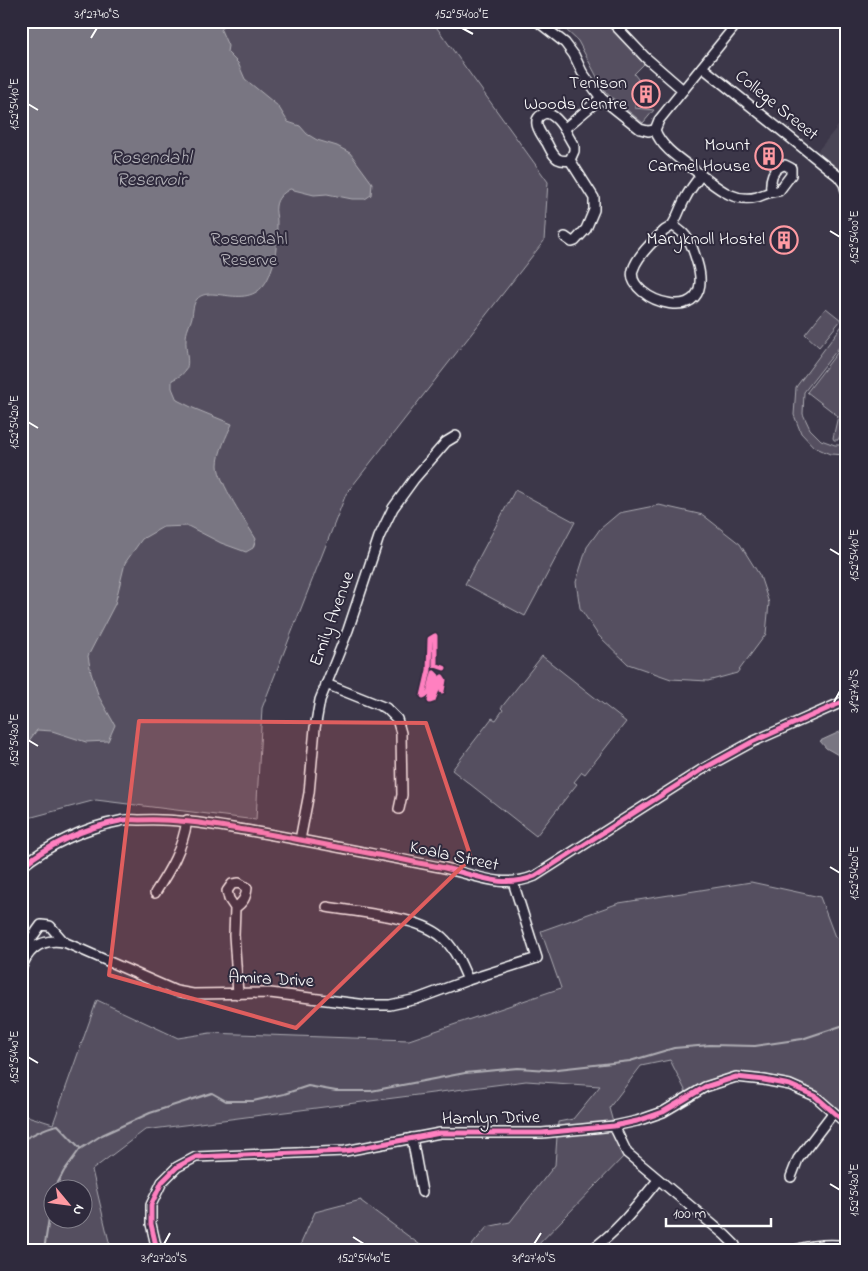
<svg xmlns="http://www.w3.org/2000/svg" width="868" height="1271" font-family="'Indie Flower',sans-serif">
	<rect width="100%" height="100%" fill="#3c3749"/>
	<filter id="ink" filterUnits="userSpaceOnUse"><feTurbulence type="fractalNoise" baseFrequency=".02" numOctaves="2"/><feDisplacementMap in="SourceGraphic" scale="10" xChannelSelector="R" yChannelSelector="G"/><feConvolveMatrix kernelMatrix="1 2 1 2 8 2 1 2 1" color-interpolation-filters="sRGB"/></filter>
	<g filter="url(#ink)">
		<polygon fill="#494455" points="847,115 847,176 816,153"/>
		<g fill="#555060" stroke="#aaa8b0" fill-rule="evenodd">
			<polygon points="21,21 432,21 548,182 544,241 346,494 262,708 256,820 96,800 21,820"/>
			<polygon points="551,21 610,21 646,62 634,74 638,79 635,108 654,110 643,123 605,92 578,41 565,29"/>
			<polygon points="826,308 841,320 819,347 805,334"/>
			<polygon points="847,319 847,337 804,392 803,414 810,429 821,440 835,445 847,445 847,455 830,454 814,447 801,433 794,415 796,387"/>
			<polygon points="847,340 847,429 841,433 838,440 834,440 833,438 838,416 807,392"/>
			<polygon points="515,490 575,522 525,616 465,584"/>
			<polygon points="659,505 703,515 740,544 760,576 769,603 766,634 737,673 708,681 671,679 628,664 598,635 580,608 576,582 587,547 600,529 619,513"/>
			<polygon points="542,656 626,722 585,774 582,772 574,782 577,784 536,836 452,770 492,718 496,720 503,710 501,708"/>
			<path d="M751,882L820,897L835,937L847,941V1124L833,1113L790,1085L736,1077L688,1096L670,1060L641,1066L609,1108L614,1126L627,1153L533,1250H468L487,1227L510,1222L555,1165L558,1122L573,1119L600,1086L526,1081L145,1130L92,1170L111,1250H21V1114L53,1124L97,1000L178,1038L210,1033L409,1040L561,988L541,931L619,903ZM52,1188H82V1218H52Z"/>
			<polygon points="361,1200 361,1201 427,1250 298,1250 315,1212"/>
		</g>
		<g fill="#797682" stroke="#afadb4">
			<path d="M21,21H225V25L221,30L228,46L227,52L238,63L245,79L278,106L288,122L300,126L307,134L317,140L337,146L350,153L372,183L371,195L365,199H352L327,194L314,195L290,189C283,193 277,198 276,206C275,211 277,216 277,221C277,238 277,255 271,271C255,318 212,282 197,299C193,304 193,311 192,317C190,325 186,331 186,339C185,359 196,370 172,380V388L177,400L193,408L232,424C227,435 218,453 218,465C218,481 247,524 256,539L253,548L246,552L221,543L188,526L163,527L142,539L125,563L115,604L88,656L91,673L99,697L115,725L108,741L86,742L52,731L37,730L28,742H21Z"/>
			<polygon points="844,730 847,735 847,760 826,748 820,741"/>
		</g>
		<g fill="none" stroke-linecap="round" stroke-linejoin="round">
			<g stroke="#afadb4" stroke-width="2">
				<path d="M21,1140C34,1135 44,1127 58,1125L80,1148"/>
				<polyline points="55,1188 64,1171 80,1149 102,1135 150,1113 212,1093 226,1101 253,1101 284,1094 308,1086 336,1091 371,1091 465,1073 518,1068 549,1070 630,1061 674,1048 710,1045 755,1046 802,1039 847,1024"/>
				<polyline points="44,1250 52,1199"/>
			</g>
			<g stroke="#fff" stroke-width="12">
				<g id="minor">
					<polyline points="537,21 565,43 574,55 582,72 601,98"/>
					<polyline points="611,21 645,57 683,90"/>
					<polyline points="702,67 838,176 844,184 847,194"/>
					<path d="M547,113C560,117 567,135 574,146V151L570,160C565,161 562,161 558,159C553,156 550,149 547,143C540,133 528,117 547,113Z"/>
					<polyline points="564,129 601,98 640,129 648,131 655,130"/>
					<path d="M701,175C718,188 734,203 757,197C765,194 771,191 779,191L791,175V168L785,165C772,167 770,180 771,191"/>
					<path d="M673,226C689,235 692,245 697,262C718,332 624,300 633,270C637,256 653,241 664,231C667,229 671,227 673,224C678,216 681,205 686,197C690,189 696,182 701,175C685,162 662,150 655,130L659,120L739,21"/>
					<polyline points="565,237 572,242 575,241 586,229 594,210 594,198 570,160"/>
					<polyline points="326,684 386,708 397,719 401,733 402,795 399,809"/>
					<polyline points="300,840 309,793 315,728 320,700 348,630 379,537 393,508 414,479 446,442 456,436"/>
					<path d="M21,867C48,845 86,827 120,821C126,819 132,820 139,820C177,818 213,825 251,831C314,842 377,855 440,867C474,874 502,890 535,876L701,770L752,742L847,700"/>
					<path d="M155,893C170,870 183,848 187,820"/>
					<path d="M327,907C360,913 423,916 445,940C456,951 462,966 468,980"/>
					<path d="M235,908C243,902 246,898 247,888L239,883L232,884L227,891L229,899L235,908L234,935L238,994"/>
					<polyline points="26,956 31,939 41,925 50,926 64,942"/>
					<path d="M21,969C28,948 42,938 64,942L176,991L193,994L270,993L367,1005H390L417,999L468,980L537,958L513,882"/>
					<polyline points="614,1126 627,1153 725,1235 735,1245 736,1250"/>
					<polyline points="412,1138 422,1192"/>
					<polyline points="791,1177 798,1159 833,1113"/>
					<polyline points="157,1250 151,1224 151,1205 162,1182 177,1167 196,1157 345,1151 440,1133 542,1133 614,1126 637,1121 663,1112 705,1087 736,1077 764,1080 790,1085 815,1096 847,1124"/>
					<path d="M591,1250C618,1231 637,1206 658,1180"/>
					<path d="M795,1250C813,1245 828,1243 847,1246"/>
				</g>
			</g>
			<g stroke="#fff" stroke-width="15">
				<polyline id="major" points="845,21 847,23"/>
			</g>
			<use href="#minor" stroke="#2f2a3d" stroke-width="9"/>
			<use href="#major" stroke="#2f2a3d" stroke-width="11"/>
			<g stroke="#2f2a3d" stroke-width="8">
				<g id="cycleway">
					<polyline points="442,691 444,680 442,677 433,700 430,701 437,676 434,673 429,693 423,696 429,670 430,639 435,636 435,665 444,668"/>
					<path d="M21,867C48,845 86,827 120,821C126,819 132,820 139,820C177,818 213,825 251,831C314,842 377,855 440,867C474,874 502,890 535,876L701,770L752,742L847,700"/>
					<polyline points="157,1250 151,1224 151,1205 162,1182 177,1167 196,1157 345,1151 440,1133 542,1133 614,1126 637,1121 663,1112 705,1087 736,1077 764,1080 790,1085 815,1096 847,1124"/>
				</g>
			</g>
			<use href="#cycleway" stroke="#ff80c0" stroke-width="5"/>
		</g>
	</g>
	<path fill="#e05e5e" fill-opacity="0.2" stroke="#e05e5e" stroke-width="4" stroke-linejoin="round" d="M139,721L426,723L471,858L296,1028L109,975Z"/>
	<path fill="none" stroke="#fff" stroke-width="2" d="M462,28L473,34M91,38L97,28M28,104L38,110M830,231L840,237M28,422L38,428M830,549L840,555M834,702L840,691M28,740L38,746M830,867L840,873M28,1057L38,1063M830,1184L840,1190M353,1237L364,1244M164,1244L170,1233M534,1244L541,1233"/>
	<defs>
		<g id="building-ring" transform="scale(1.4375)"><circle r="9.5" fill="#2f2a3d" stroke="#ff9aa2" stroke-width="1.5"/><path d="M-4-6H4V6H1V3H-1V6H-4ZM-2.5-4.3h1.7v1.8h-1.7ZM.8-4.3h1.7v1.8H.8ZM-2.5-1h1.7V.8h-1.7ZM.8-1h1.7V.8H.8Z" fill="#ff9aa2"/></g>
	</defs>
	<g fill-rule="evenodd">
		<use href="#building-ring" x="646" y="94"/>
		<use href="#building-ring" x="769" y="156"/>
		<use href="#building-ring" x="784" y="240"/>
	</g>
	<g text-anchor="middle" dominant-baseline="central" stroke-width="4" stroke-linejoin="round" paint-order="stroke">
		<g font-size="18" fill="#fff" stroke="#2f2a3d" text-anchor="end">
			<text x="627" y="84">Tenison<tspan x="627" dy="21">Woods Centre</tspan></text>
			<text x="750" y="146">Mount<tspan x="750" dy="21">Carmel House</tspan></text>
			<text x="765" y="240">Maryknoll Hostel</text>
		</g>
		<g font-size="18" fill="#fff" stroke="#2f2a3d">
			<text transform="translate(776 106) rotate(39)">College Sreeet</text>
			<text transform="translate(333 619) rotate(-70)">Emily Avenue</text>
			<text transform="translate(454 857) rotate(12)">Koala Street</text>
			<text transform="translate(271 980) rotate(3)">Amira Drive</text>
			<text transform="translate(491 1119) rotate(-1)">Hamlyn Drive</text>
		</g>
		<g font-size="18" fill="#bbb9bf" stroke="#2f2a3d">
			<text x="249" y="240">Rosendahl<tspan x="249" dy="21">Reserve</tspan></text>
		</g>
		<g font-size="19" font-style="italic" fill="#b5b4ba" stroke="#2f2a3d">
			<text x="151" y="158">Rosendahl<tspan x="151" dy="22">Reservoir</tspan></text>
		</g>
	</g>
	<rect width="868" height="1271" fill="none" stroke="#2f2a3d" stroke-width="55"/>
	<g transform="translate(68 1204) rotate(119)"><circle r="24" fill="#2f2a3d" stroke="#827f8b"/>
	<path d="M0-4L9 19L0 12L-9 19Z" fill="#ff9aa2"/>
	<text y="-8" font-size="14" font-weight="bold" text-anchor="middle" fill="#ffffff">N</text>
	</g>
	<path d="M666 1218v8h105v-8" fill="none" stroke="#ffffff" stroke-width="2.5"/>
	<text x="673" y="1218" font-size="15" fill="#ffffff" stroke="#2f2a3d" stroke-width="4" paint-order="stroke">100 m</text>
	<rect x="28" y="28" width="812" height="1216" fill="none" stroke="#fff" stroke-width="2"/>
	<g font-size="12" text-anchor="middle" fill="#fff">
		<text x="97" y="18">31°27'40"S</text>
		<text x="462" y="18">152°54'00"E</text>
		<text transform="translate(14 104) rotate(-90)" y="4">152°54'10"E</text>
		<text transform="translate(854 237) rotate(-90)" y="4">152°54'00"E</text>
		<text transform="translate(14 422) rotate(-90)" y="4">152°54'20"E</text>
		<text transform="translate(854 555) rotate(-90)" y="4">152°54'10"E</text>
		<text transform="translate(854 691) rotate(-90)" y="4">31°27'10"S</text>
		<text transform="translate(14 740) rotate(-90)" y="4">152°54'30"E</text>
		<text transform="translate(854 873) rotate(-90)" y="4">152°54'20"E</text>
		<text transform="translate(14 1057) rotate(-90)" y="4">152°54'40"E</text>
		<text transform="translate(854 1190) rotate(-90)" y="4">152°54'30"E</text>
		<text x="164" y="1262">31°27'20"S</text>
		<text x="364" y="1262">152°54'40"E</text>
		<text x="534" y="1262">31°27'10"S</text>
	</g>
</svg>
